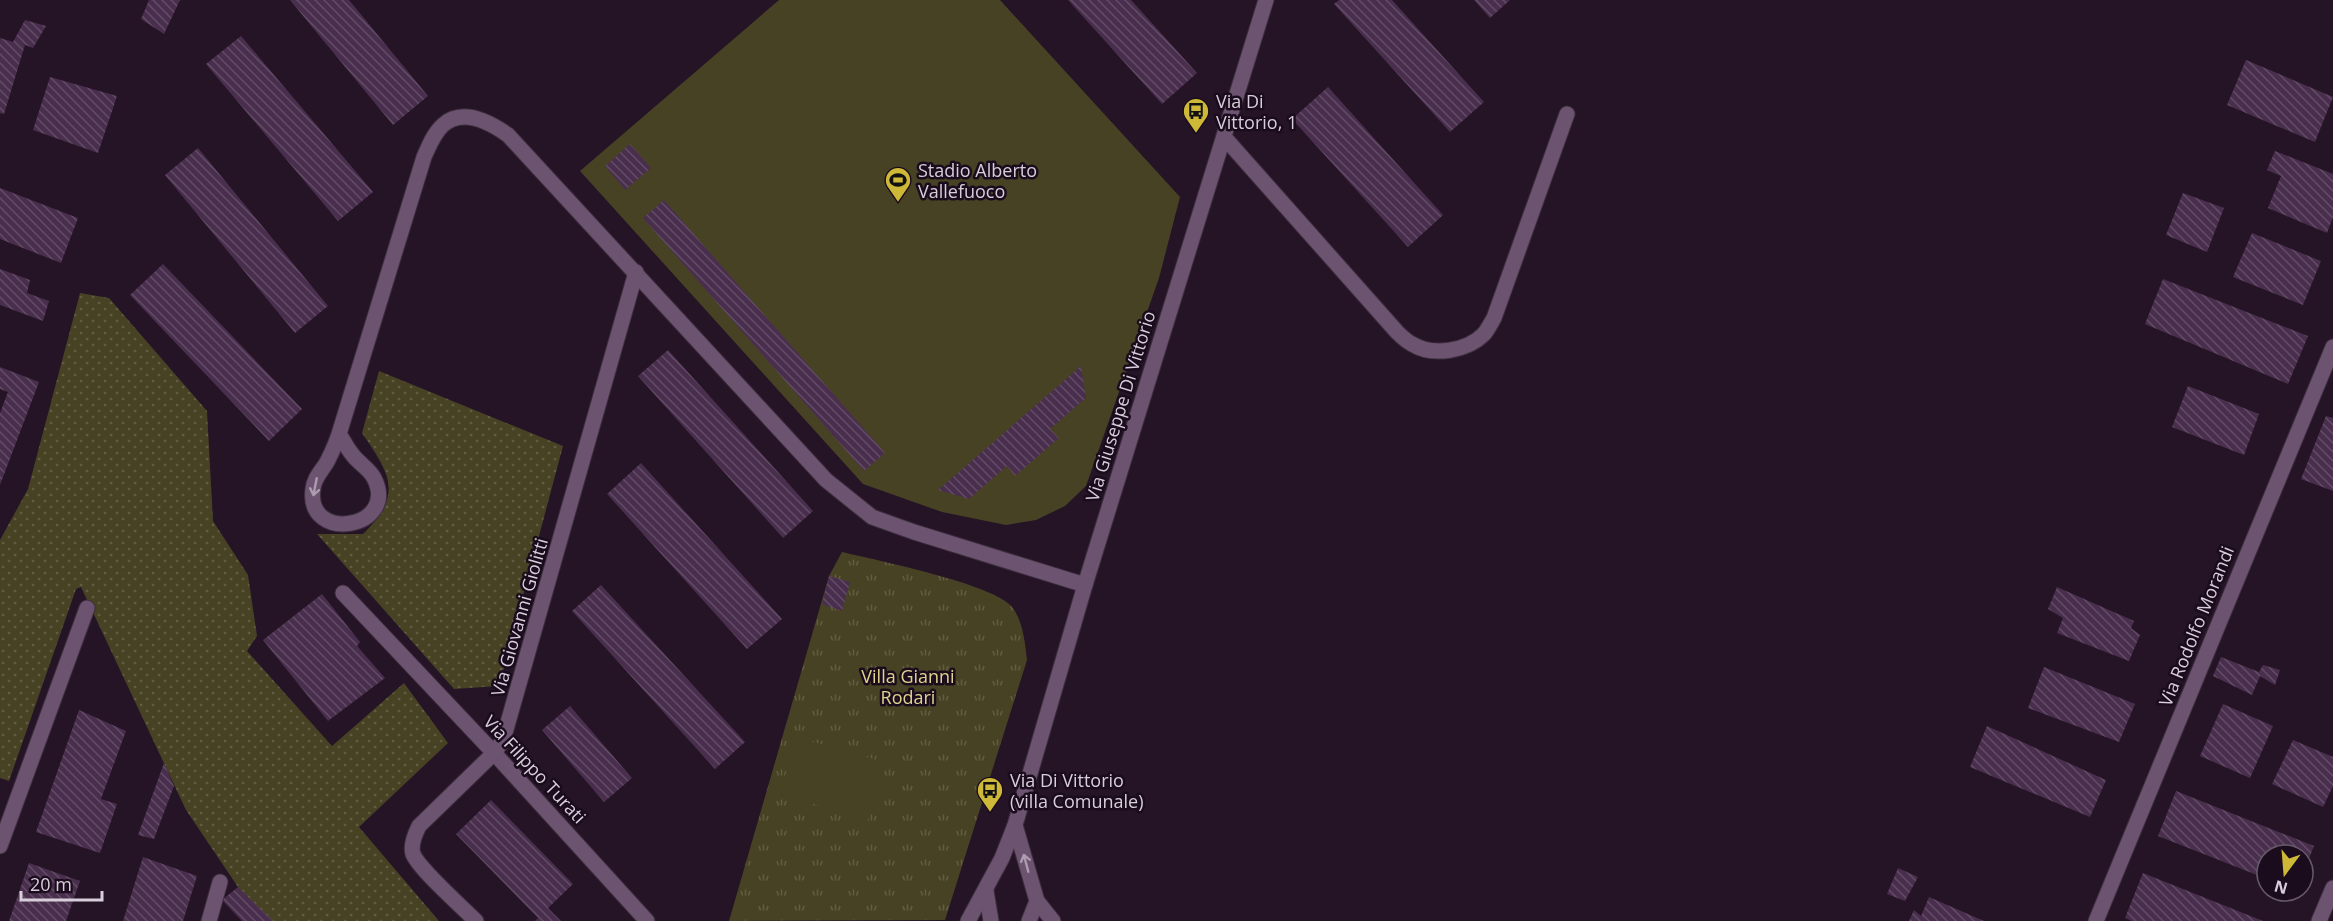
<svg xmlns="http://www.w3.org/2000/svg" width="2333" height="921" font-family="'Open Sans',sans-serif">
	<defs>
		<pattern id="grass-dots" width="8" height="8" patternUnits="userSpaceOnUse" patternTransform="scale(1.5)"><rect width="8" height="8" fill="#484224"/><path d="M2 2h.1M6 6h.1" fill="none" stroke="#625c43" stroke-width="1.8" stroke-linecap="round"/></pattern>
		<pattern id="park-tufts" width="24" height="20" patternUnits="userSpaceOnUse" patternTransform="scale(1.5)"><rect width="24" height="20" fill="#484224"/><path d="M3 7l-1-3M5 7V3M7 7l1-3M15 17l-1-3M17 17v-4M19 17l1-3" fill="none" stroke="#625c43"/></pattern>
		<pattern id="building-back-hatch" width="6" height="6" patternUnits="userSpaceOnUse" patternTransform="scale(1.5)"><rect width="6" height="6" fill="#492f4d"/><path d="M-1 5l2 2M0 0l6 6M5-1l2 2" fill="none" stroke="#624c66"/></pattern>
	</defs>
	<rect width="100%" height="100%" fill="#241426"/>
	<g fill="url(#grass-dots)">
		<polygon points="80,293 109,298 207,411 213,521 248,575 257,636 247,651 332,746 404,683 448,743 359,827 439,921 273,921 238,887 186,810 81,587 76,589 9,781 0,778 0,540 28,489"/>
		<path d="M379,371L563,446L499,686L454,689L317,534H363C404,494 390,474 362,433Z"/>
	</g>
	<path fill="url(#park-tufts)" d="M842,552C875,560 994,584 1012,607C1023,621 1025,643 1027,660L945,920L729,921L829,576Z"/>
	<g fill="#484224">
		<polygon points="779,0 1000,0 1180,197 1159,278 1086,486 1065,506 1036,520 1006,525 942,512 863,484 580,171"/>
		<polygon points="796,737 884,762 868,820 780,794"/>
	</g>
	<g fill="url(#building-back-hatch)">
		<polygon points="149,0 180,0 164,34 141,19"/>
		<polygon points="290,0 349,0 428,96 393,125"/>
		<polygon points="1068,0 1131,0 1197,73 1162,104"/>
		<polygon points="1339,0 1392,0 1484,102 1450,132 1334,4"/>
		<polygon points="1474,0 1510,0 1490,18"/>
		<polygon points="25,20 46,26 33,48 25,45 4,114 0,113 0,38 13,42"/>
		<polygon points="241,36 373,192 338,221 206,64"/>
		<polygon points="2246,60 2333,97 2315,142 2227,105"/>
		<polygon points="50,77 117,96 98,153 33,130"/>
		<polygon points="1328,87 1443,215 1408,247 1292,119"/>
		<polygon points="630,144 651,168 625,190 605,166"/>
		<polygon points="198,148 328,306 295,333 165,175"/>
		<polygon points="2275,151 2333,174 2333,217 2327,233 2268,208 2281,176 2267,170"/>
		<polygon points="0,188 78,218 61,263 0,239"/>
		<polygon points="2183,193 2224,208 2207,252 2166,235"/>
		<polygon points="664,200 885,453 864,471 643,218"/>
		<polygon points="2252,233 2321,261 2303,305 2233,277"/>
		<polygon points="163,264 302,409 269,441 130,295"/>
		<polygon points="0,269 30,280 27,293 49,301 43,321 0,305"/>
		<polygon points="2163,279 2308,336 2288,384 2145,324"/>
		<polygon points="668,350 813,511 783,538 638,376"/>
		<polygon points="1081,366 1086,398 1050,429 1059,438 1015,476 1007,466 969,499 938,490"/>
		<polygon points="0,367 39,382 0,485 0,413 8,392 0,389"/>
		<polygon points="2188,386 2259,414 2244,455 2172,427"/>
		<polygon points="2326,416 2333,418 2333,491 2301,479"/>
		<polygon points="641,463 782,619 747,649 607,494"/>
		<polygon points="829,576 850,582 842,611 822,604"/>
		<polygon points="601,585 745,742 715,769 572,611"/>
		<polygon points="2057,587 2134,621 2131,628 2140,635 2129,661 2057,633 2063,618 2048,609"/>
		<polygon points="322,594 360,642 357,646 385,678 328,721 263,640"/>
		<polygon points="2221,657 2259,672 2263,665 2280,670 2275,685 2260,676 2252,695 2213,676"/>
		<polygon points="2044,667 2135,704 2119,742 2028,708"/>
		<polygon points="2223,704 2273,726 2250,778 2200,756"/>
		<polygon points="570,706 632,778 604,802 542,730"/>
		<polygon points="79,710 126,731 101,799 117,804 100,853 36,832"/>
		<polygon points="1987,726 2106,780 2090,817 1970,767"/>
		<polygon points="2293,740 2333,757 2333,786 2323,807 2272,784"/>
		<polygon points="164,763 174,786 154,839 138,835"/>
		<polygon points="2176,791 2314,846 2303,873 2303,855 2267,855 2267,879 2158,836"/>
		<polygon points="491,800 573,884 548,908 561,921 535,921 538,918 456,834"/>
		<polygon points="143,857 197,876 183,921 123,921"/>
		<polygon points="29,863 80,881 66,921 9,921"/>
		<polygon points="1898,868 1918,877 1905,901 1887,894"/>
		<polygon points="2143,873 2263,921 2132,921 2125,918"/>
		<polygon points="238,887 273,921 242,921 222,900"/>
		<polygon points="1929,897 1984,921 1909,921 1914,910 1921,916"/>
	</g>
	<g fill="none" stroke-linecap="round" stroke-linejoin="round">
		<g stroke="#3d2e3f" stroke-width="17">
			<g id="minor">
				<path d="M1224,137L1397,332C1401,336 1406,341 1412,344C1433,357 1467,351 1484,334C1488,329 1491,323 1494,318L1567,114"/>
				<path d="M339,434C344,441 347,448 352,454C358,463 369,468 374,478C400,529 305,544 313,489C314,477 323,470 328,460C332,452 336,443 339,434L424,157C429,146 434,133 443,125C463,107 491,123 508,135L826,480L872,517L914,532L1085,585"/>
				<polyline points="343,593 494,753 647,921"/>
				<polyline points="1015,825 1037,901 1053,921"/>
				<polyline points="0,846 87,608"/>
				<polyline points="986,891 991,921"/>
				<polyline points="209,921 220,882"/>
				<path d="M476,921C462,907 419,869 413,854C410,845 415,834 419,826L494,753L503,740L636,272"/>
				<polyline points="968,921 1002,858 1015,825 1085,585 1266,0"/>
				<polyline points="1029,921 1037,901"/>
				<polyline points="2096,921 2333,347"/>
				<polyline points="2319,921 2333,888"/>
			</g>
		</g>
		<use href="#minor" stroke="#6c5370" stroke-width="15"/>
	</g>
	<defs><path id="oneway-shaft" d="M-6 0H5M1.5-3L5.5 0L1.5 3" fill="none" stroke-width="1.6" stroke-linecap="round" stroke-linejoin="round" transform="scale(1.5)"/></defs>
	<g stroke="#ad9cb0">
		<use href="#oneway-shaft" transform="translate(315 487) rotate(101)"/>
		<use href="#oneway-shaft" transform="translate(1026 863) rotate(-105)"/>
	</g>
	<defs>
		<g id="bus-pin" transform="scale(1.35)"><path d="M0 17L-7.5 6A9.5 9.5 0 1 1 7.5 6Z" fill="#ceb837" stroke="#1a0b1d"/><path d="M-5-6H5V4H4V6H2V4H-2V6H-4V4H-5ZM-3.5-4V0h7V-4ZM-3.5 1.2v1.5H-2V1.2ZM2 1.2v1.5H3.5V1.2Z" fill="#111"/></g>
		<g id="stadium-pin" transform="scale(1.35)"><path d="M0 17L-7.5 6A9.5 9.5 0 1 1 7.5 6Z" fill="#ceb837" stroke="#1a0b1d"/><path d="M0-5a6.5 5 0 1 0 0 10a6.5 5 0 1 0 0-10ZM-3.5-1.8h7v3.6h-7Z" fill="#111"/></g>
	</defs>
	<g fill-rule="evenodd">
		<use href="#bus-pin" x="1196" y="111"/>
		<use href="#stadium-pin" x="898" y="180"/>
		<use href="#bus-pin" x="990" y="790"/>
	</g>
	<g text-anchor="middle" dominant-baseline="central" stroke-width="5" stroke-linejoin="round" paint-order="stroke">
		<g font-size="18" fill="#d8cdda" stroke="#1a0b1d" text-anchor="start">
			<text x="1216" y="101">Via Di<tspan x="1216" dy="21">Vittorio, 1</tspan></text>
			<text x="918" y="170">Stadio Alberto<tspan x="918" dy="21">Vallefuoco</tspan></text>
			<text x="1010" y="780">Via Di Vittorio<tspan x="1010" dy="21">(villa Comunale)</tspan></text>
		</g>
		<g font-size="18" fill="#d8cdda" stroke="#1a0b1d">
			<text transform="translate(1120 406) rotate(-73)">Via Giuseppe Di Vittorio</text>
			<text transform="translate(519 617) rotate(-74)">Via Giovanni Giolitti</text>
			<text transform="translate(2196 626) rotate(-68)">Via Rodolfo Morandi</text>
			<text transform="translate(535 769) rotate(47)">Via Filippo Turati</text>
		</g>
		<g font-size="18" fill="#e0d38d" stroke="#1a0b1d">
			<text x="908" y="676">Villa Gianni<tspan x="908" dy="21">Rodari</tspan></text>
		</g>
	</g>
	<g transform="translate(2285 873) rotate(196)"><circle r="28" fill="#1a0b1d" stroke="#665969" stroke-width="1.5"/>
	<path d="M0-4.5L10 22L0 15L-10 22Z" fill="#ceb837"/>
	<text y="-9" font-size="16" font-weight="bold" text-anchor="middle" fill="#d8cdda">N</text>
	</g>
	<path d="M21 891v9h81v-9" fill="none" stroke="#d8cdda" stroke-width="3"/>
	<text x="30" y="891" font-size="18" fill="#d8cdda" stroke="#1a0b1d" stroke-width="4.5" paint-order="stroke">20 m</text>
</svg>
